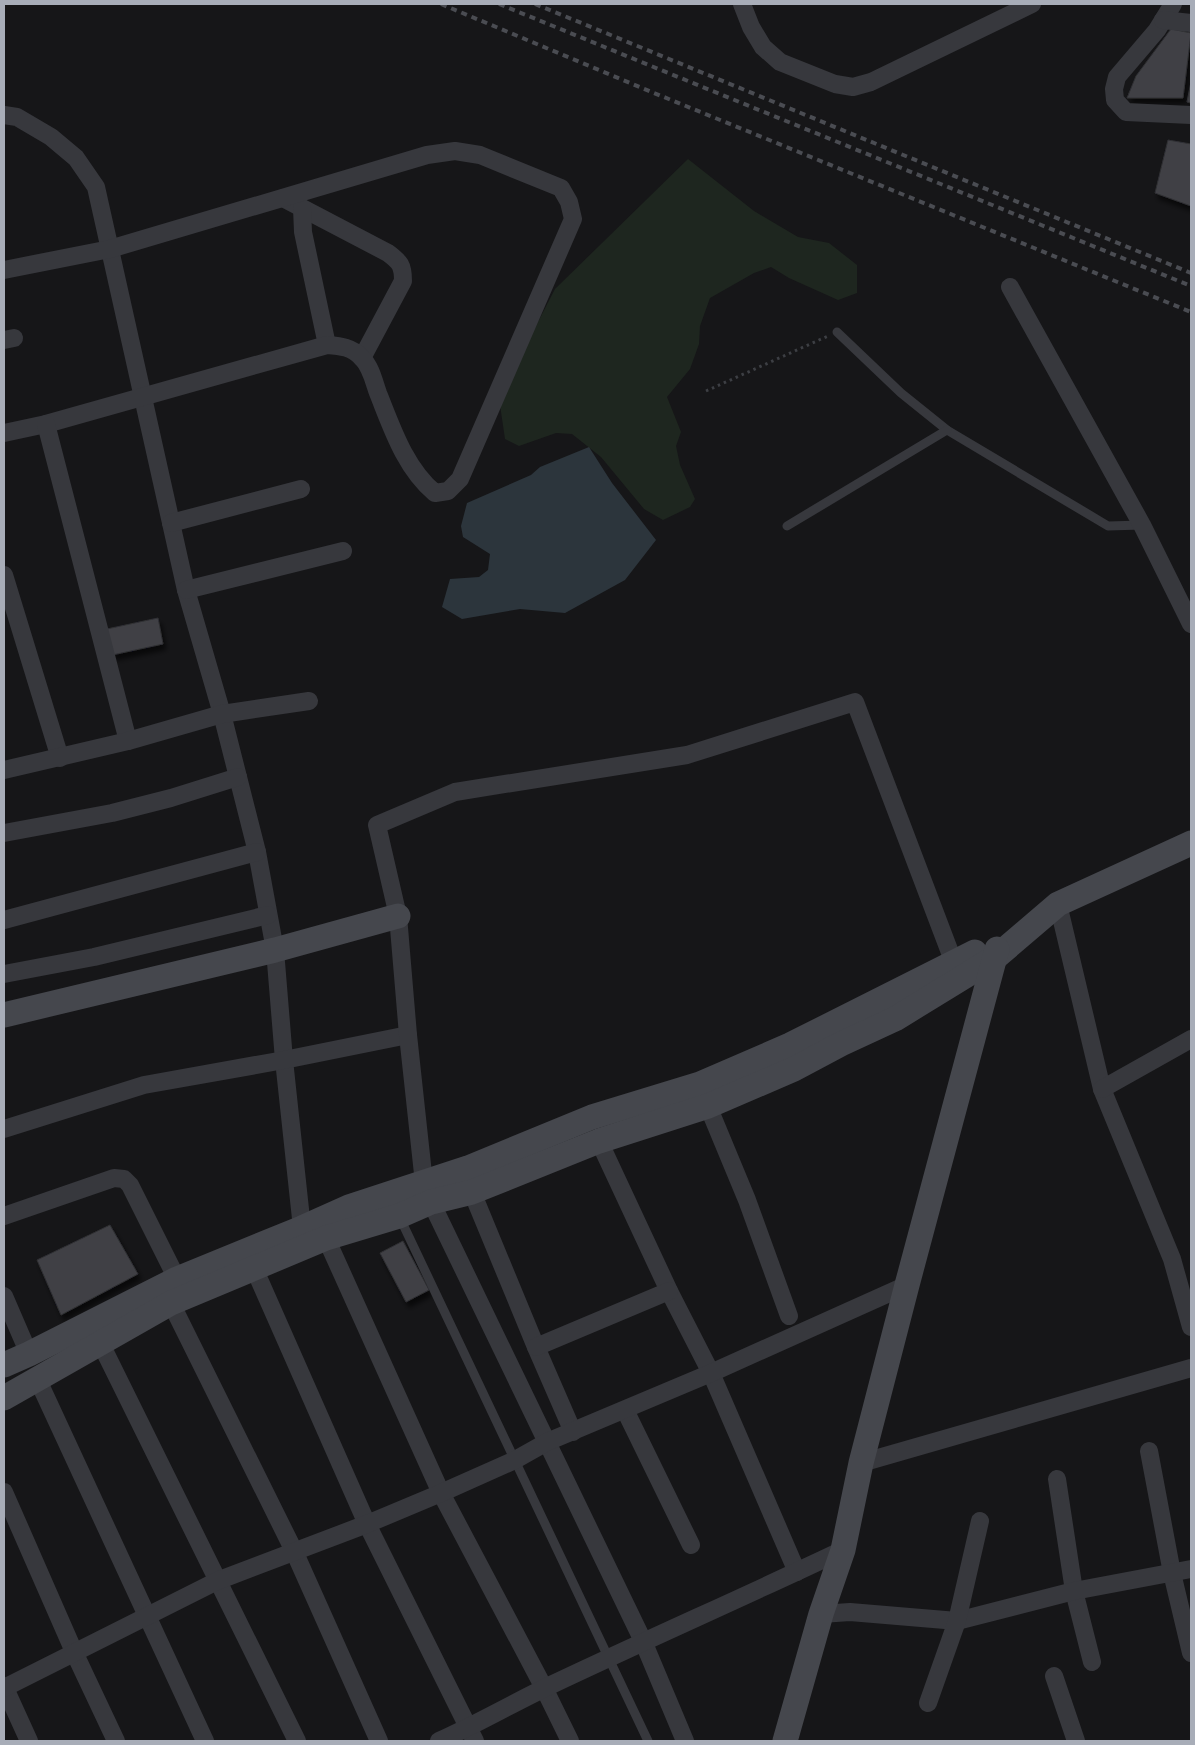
<svg xmlns="http://www.w3.org/2000/svg" width="1195" height="1745" font-family="Manrope,sans-serif">
	<defs>
		<filter id="shadow"><feDropShadow dx="3" dy="5.5" stdDeviation="2.5" flood-color="#0009"/></filter>
	</defs>
	<rect width="100%" height="100%" fill="#161618"/>
	<polygon fill="#1e261f" points="688,159 754,211 798,237 829,243 857,265 857,293 838,300 789,278 771,267 754,273 710,298 700,326 699,344 690,369 667,397 681,432 676,446 680,465 695,499 690,507 663,520 644,509 601,457 572,434 556,433 519,446 505,439 500,405 525,347 555,289"/>
	<polygon fill="#2c353c" points="589,447 612,483 656,540 625,580 565,613 520,609 462,619 442,607 450,579 479,577 488,570 490,554 463,537 461,526 467,503 531,475 540,467"/>
	<g fill="#404145" stroke="#303034" filter="url(#shadow)">
		<polygon points="1171,29 1191,33 1183,98 1127,98 1136,76"/>
		<polygon points="1191,82 1191,103 1187,102"/>
		<polygon points="1168,140 1191,144 1191,206 1155,193"/>
		<polygon points="158,618 163,644 112,655 107,629"/>
		<polygon points="110,1225 138,1274 61,1315 37,1260"/>
		<polygon points="403,1241 429,1290 406,1302 380,1253"/>
	</g>
	<g fill="none" stroke-linecap="round" stroke-linejoin="round">
		<polyline stroke="#3d3f44" stroke-width="3" stroke-dasharray="2.5 4" stroke-linecap="butt" points="706,391 828,336"/>
		<g stroke="#37383d" stroke-width="9">
			<polyline points="837,332 901,393 947,430 1108,526 1142,525"/>
			<polyline points="787,526 947,430"/>
			<polyline points="400,1218 648,1741"/>
		</g>
		<g stroke="#37383d" stroke-width="18">
			<polyline points="742,4 751,27 763,47 780,62 835,84 853,87 871,82 1032,4"/>
			<polyline points="1173,4 1157,30 1117,77 1114,89 1115,100 1126,112 1191,115"/>
			<polyline points="1163,20 1191,23"/>
			<polyline points="4,115 17,117 51,137 76,158 96,187 186,590 222,714 257,852 275,950 284,1060 302,1228"/>
			<path d="M283,198L388,253C400,262 403,265 403,281L362,358"/>
			<polyline points="302,208 303,232 327,345"/>
			<path d="M4,270L110,249L427,155L455,151L480,155L561,188L569,202L573,219L460,479L448,491L435,493C405,468 392,428 378,393C374,382 371,367 362,358C352,347 341,346 327,345L46,424L4,433"/>
			<polyline points="1010,287 1142,525 1191,624"/>
			<polyline points="4,340 14,338"/>
			<polyline points="46,424 128,741"/>
			<polyline points="171,523 301,489"/>
			<polyline points="4,575 60,758"/>
			<polyline points="186,590 343,551"/>
			<polyline points="4,770 128,741 222,714 309,701"/>
			<polyline points="4,833 112,813 171,798 238,777"/>
			<polyline points="1058,904 1102,1089 1172,1259 1191,1327"/>
			<polyline points="4,920 257,852"/>
			<polyline points="4,974 94,957 268,915"/>
			<polyline points="1102,1089 1191,1039"/>
			<polyline points="708,1106 747,1200 789,1316"/>
			<polyline points="4,1129 144,1085 284,1060 408,1035"/>
			<polyline points="599,1141 669,1291 711,1373 797,1572"/>
			<polyline points="424,1183 408,1035 398,916 377,825 455,792 687,755 855,702 954,963"/>
			<polyline points="472,1192 536,1347 573,1432"/>
			<polyline points="431,1202 643,1641 685,1741"/>
			<polyline points="4,1216 114,1178 124,1179 130,1185 177,1279"/>
			<polyline points="326,1238 441,1493 544,1688 570,1741"/>
			<polyline points="254,1268 367,1524 475,1741"/>
			<polyline points="4,1296 29,1354"/>
			<polyline points="171,1303 294,1551 379,1741"/>
			<polyline points="100,1342 297,1741"/>
			<polyline points="536,1347 669,1291"/>
			<polyline points="37,1378 205,1741"/>
			<polyline points="625,1410 691,1545"/>
			<polyline points="1149,1451 1172,1573 1191,1653"/>
			<polyline points="861,1463 1191,1368"/>
			<polyline points="1057,1479 1074,1591 1092,1662"/>
			<polyline points="4,1492 75,1654 116,1741"/>
			<polyline points="821,1614 850,1612 957,1621 1074,1591 1191,1569"/>
			<polyline points="1054,1676 1076,1741"/>
			<polyline points="4,1686 29,1741"/>
			<polyline points="4,1688 217,1581 367,1524 441,1493 515,1460 547,1442 711,1373 907,1285"/>
			<polyline points="928,1703 957,1621 980,1521"/>
			<path d="M439,1741C477,1724 513,1703 551,1685C648,1639 746,1596 843,1550"/>
		</g>
		<g stroke="#45474d" stroke-width="25">
			<polyline points="4,1015 275,950 398,916"/>
			<polyline points="4,1365 29,1354 177,1279 302,1228 349,1207 468,1168 592,1117 700,1084 790,1045 975,952"/>
			<polyline points="4,1398 171,1303 326,1238 399,1216 431,1202 472,1192 599,1141 708,1106 794,1069 841,1044 895,1019 996,957 1058,904 1191,843"/>
			<polyline points="785,1741 821,1614 843,1550 861,1463 907,1285 997,949"/>
		</g>
		<g stroke="#4a4c52" stroke-width="4" stroke-dasharray="6 5" stroke-linecap="butt">
			<polyline points="441,4 654,93 1191,312"/>
			<polyline points="499,4 1191,286"/>
			<polyline points="535,4 1191,273"/>
		</g>
	</g>
	<rect width="1195" height="1745" fill="none" stroke="#a8adb8" stroke-width="10"/>
</svg>
